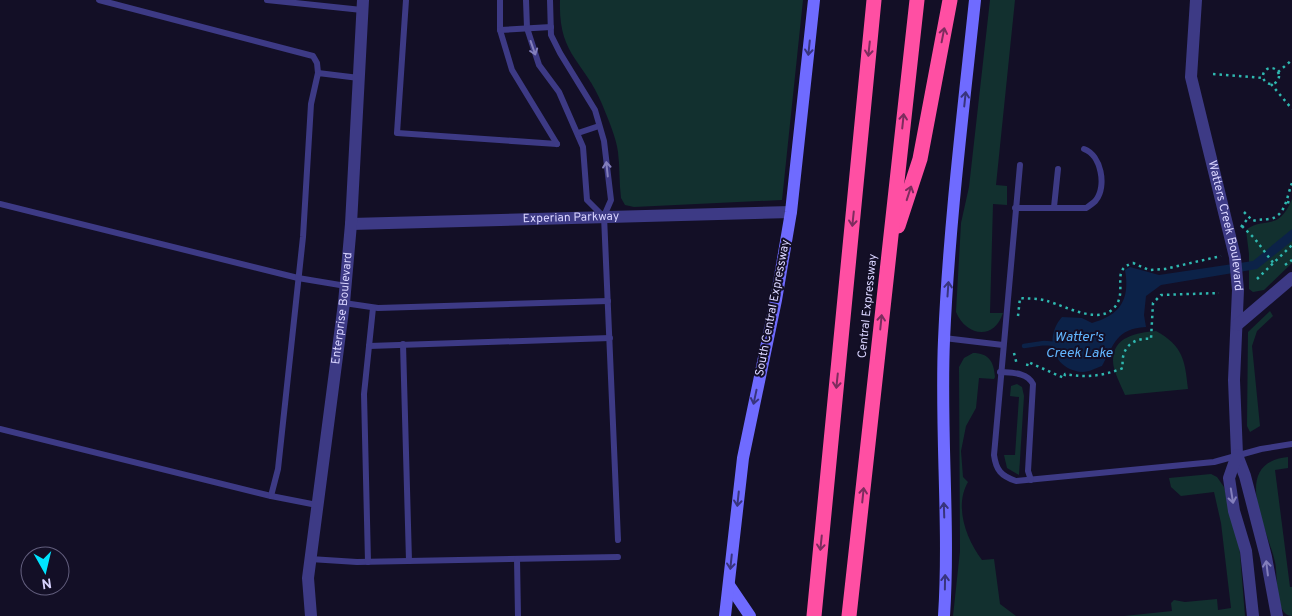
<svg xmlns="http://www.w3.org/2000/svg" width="1292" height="616" font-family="Overpass,sans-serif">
	<rect width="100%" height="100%" fill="#130f26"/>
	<g fill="#12302f">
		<path d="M560,0H803L782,200L634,207L625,205L621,198C619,183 620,167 618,152C616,137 608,119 602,104C584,60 558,56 560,0Z"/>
		<path d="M990,0H1015L996,185L1007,186V205L993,204L990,313H1003C994,341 966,336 956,312L961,223L969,187Z"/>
		<path d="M1292,199V263L1264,290L1253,292L1249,289V254L1246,230C1264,216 1278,233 1292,199Z"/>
		<polygon points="1270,311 1273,316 1257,331 1252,346 1260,426 1250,432 1247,426 1248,332"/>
		<path d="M1156,331C1183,346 1185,360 1188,389L1125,395C1121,385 1113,371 1113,361C1113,336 1137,333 1156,331Z"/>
		<path d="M973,353C989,353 994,362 995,377L994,379L979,378L976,408L966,426L961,451L963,477L968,482C954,506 966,539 982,560L994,559L1000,604L1016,616H953L960,551L959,367L964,358Z"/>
		<polygon points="1017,384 1022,387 1024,396 1019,475 1007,468 1004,455 1015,455 1019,397 1010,396 1011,386"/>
		<path d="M1288,457V468L1275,470L1290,587H1292V616C1274,616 1278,574 1275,562C1267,527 1230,463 1288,457Z"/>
		<polygon points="1211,474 1217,477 1224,487 1239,542 1245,616 1124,616 1172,611 1171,603 1174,600 1185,602 1217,599 1218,610 1231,608 1221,523 1214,492 1181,496 1171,487 1169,478"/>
	</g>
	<path fill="#0c2248" d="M1292,229V241L1257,269L1161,285L1146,296L1144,315L1146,327C1116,329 1115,343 1102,366C1096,368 1089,372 1083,372C1052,370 1044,337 1062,317L1082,318L1092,323C1121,315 1130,299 1125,270L1130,267L1159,275L1253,261Z"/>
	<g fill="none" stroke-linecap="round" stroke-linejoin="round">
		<polyline stroke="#0c2248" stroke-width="4.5" points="1024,346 1044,343 1057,344"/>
		<g stroke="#2fb8b0" stroke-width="2.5" stroke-dasharray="2.5 4" stroke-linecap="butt">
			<circle cx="1271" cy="76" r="8"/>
			<polyline points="1278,72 1292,60"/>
			<polyline points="1213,74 1263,78"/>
			<polyline points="1271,84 1292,109"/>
			<polyline points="1287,202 1292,203"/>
			<path d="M1244,212L1253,221C1259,219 1263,220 1269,219C1286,217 1287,195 1292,183"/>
			<polyline points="1242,226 1255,239 1274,264"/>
			<polyline points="1241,227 1249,217"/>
			<polyline points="1285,265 1292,260"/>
			<polyline points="1257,279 1292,245"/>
			<path d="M1018,316L1020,298C1029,299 1039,298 1047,301C1066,306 1105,329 1118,302C1125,286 1112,269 1133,263L1149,270L1165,269L1221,256"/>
			<polyline points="1014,353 1017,365"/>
			<path d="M1027,366L1028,362L1064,378L1065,374C1086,378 1103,376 1123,368C1120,349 1132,337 1151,339L1153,303L1161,295L1219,293"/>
		</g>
		<g stroke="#3d3a85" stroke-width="6">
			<polyline points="99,0 313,56 317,63 318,73"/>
			<polyline points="267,0 362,10"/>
			<polyline points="406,0 397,133 557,144"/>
			<polyline points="500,0 500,30 512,70 557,144"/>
			<polyline points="526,0 527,28 539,65 559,92 583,147 587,200 603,216"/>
			<polyline points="550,0 551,35 560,53 595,110 604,141 611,200 604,216 618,540"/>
			<polyline points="500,30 551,27"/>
			<polyline points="578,133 599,126"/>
			<path d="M1020,165L994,455C996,470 1001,476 1016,481L1214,462L1261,449L1292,444"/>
			<polyline points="0,204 298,278 346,286"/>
			<polyline points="1054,207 1058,169"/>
			<path d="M1015,208H1086C1089,206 1094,203 1096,200C1107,186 1101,155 1084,149"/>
			<polyline points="344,303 378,308 608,301"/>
			<polyline points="944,338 1003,345"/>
			<polyline points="403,344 409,561"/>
			<polyline points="369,346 610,338"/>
			<path d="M1000,372C1012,373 1027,372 1033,384L1028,471L1031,480"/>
			<polyline points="0,429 271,496 317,505"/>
			<polyline points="271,496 278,469 303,237 311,104 318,73 359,78"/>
			<polyline points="310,559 357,562 618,557"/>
			<polyline points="517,559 518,616"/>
			<polyline points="368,562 364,394 373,308"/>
		</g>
		<g stroke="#3d3a85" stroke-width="12">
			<path id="s1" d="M1196,0L1191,77L1235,257L1238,290L1234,380L1237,455L1245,476L1266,557L1277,616"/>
			<path id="s2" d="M351,224L791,212"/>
			<polyline points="1237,325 1292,278"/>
			<polyline points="1237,455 1229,478 1234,511 1246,551 1253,616"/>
		</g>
		<path stroke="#3d3a85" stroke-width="12" id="s3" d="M311,616L308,578L344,303L351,224L363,0"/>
		<g stroke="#6f6bff" stroke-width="12">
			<polyline points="729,585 750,616"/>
			<polyline points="725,616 743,458 776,300 791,212 814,0"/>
			<path d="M944,616C950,524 940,432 944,340C949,226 963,113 975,0"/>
		</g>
		<g stroke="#ff4fa3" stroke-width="15">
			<polyline points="898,226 920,159 950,0"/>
			<polyline points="814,616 874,0"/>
			<polyline points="849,616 917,0"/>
		</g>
	</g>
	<defs><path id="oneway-shaft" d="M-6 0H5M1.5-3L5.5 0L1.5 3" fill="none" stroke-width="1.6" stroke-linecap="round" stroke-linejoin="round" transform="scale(1.25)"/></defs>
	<g stroke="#7d2c5e">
		<use href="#oneway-shaft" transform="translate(943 35) rotate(-79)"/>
		<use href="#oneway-shaft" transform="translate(869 49) rotate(96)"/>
		<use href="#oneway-shaft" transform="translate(903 121) rotate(-84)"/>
		<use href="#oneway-shaft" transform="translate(909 193) rotate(-72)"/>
		<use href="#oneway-shaft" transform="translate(853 219) rotate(96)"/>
		<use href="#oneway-shaft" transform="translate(881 322) rotate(-84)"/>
		<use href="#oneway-shaft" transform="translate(837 381) rotate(96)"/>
		<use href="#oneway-shaft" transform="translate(863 495) rotate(-84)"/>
		<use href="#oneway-shaft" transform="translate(821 543) rotate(96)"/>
	</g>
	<g stroke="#837fbc">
		<use href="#oneway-shaft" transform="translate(533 48) rotate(71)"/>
		<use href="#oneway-shaft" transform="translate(607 169) rotate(-96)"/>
		<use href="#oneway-shaft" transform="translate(1232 496) rotate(81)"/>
		<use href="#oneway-shaft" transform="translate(1267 568) rotate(-97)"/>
	</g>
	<g stroke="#38347d">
		<use href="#oneway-shaft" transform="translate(809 48) rotate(96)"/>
		<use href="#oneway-shaft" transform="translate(965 99) rotate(-84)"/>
		<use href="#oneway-shaft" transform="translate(948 289) rotate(-86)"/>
		<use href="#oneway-shaft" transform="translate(755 397) rotate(102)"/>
		<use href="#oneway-shaft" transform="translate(738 499) rotate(96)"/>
		<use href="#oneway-shaft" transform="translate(944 510) rotate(-92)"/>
		<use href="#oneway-shaft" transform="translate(731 562) rotate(96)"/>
		<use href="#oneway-shaft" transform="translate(945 582) rotate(-89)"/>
	</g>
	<g text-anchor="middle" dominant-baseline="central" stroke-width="4" stroke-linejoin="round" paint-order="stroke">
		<g font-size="12" fill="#d9d4ff" stroke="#130f26">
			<text stroke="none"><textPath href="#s2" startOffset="220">Experian Parkway</textPath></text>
			<text stroke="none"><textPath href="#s1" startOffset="230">Watters Creek Boulevard</textPath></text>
			<text transform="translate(868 306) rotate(-84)">Central Expressway</text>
			<text transform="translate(773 308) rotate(-79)">South Central Expressway</text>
			<text stroke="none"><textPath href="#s3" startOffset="310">Enterprise Boulevard</textPath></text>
		</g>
		<g font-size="14" font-style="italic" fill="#62b6ff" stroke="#130f26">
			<text x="1079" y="337">Watter's<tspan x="1079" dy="16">Creek Lake</tspan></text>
		</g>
	</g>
	<g transform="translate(45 571) rotate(172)"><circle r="24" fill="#130f26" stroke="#625e7d"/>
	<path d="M0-4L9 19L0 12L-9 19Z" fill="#00e5ff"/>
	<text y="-8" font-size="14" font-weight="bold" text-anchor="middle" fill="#d9d4ff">N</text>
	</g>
</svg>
